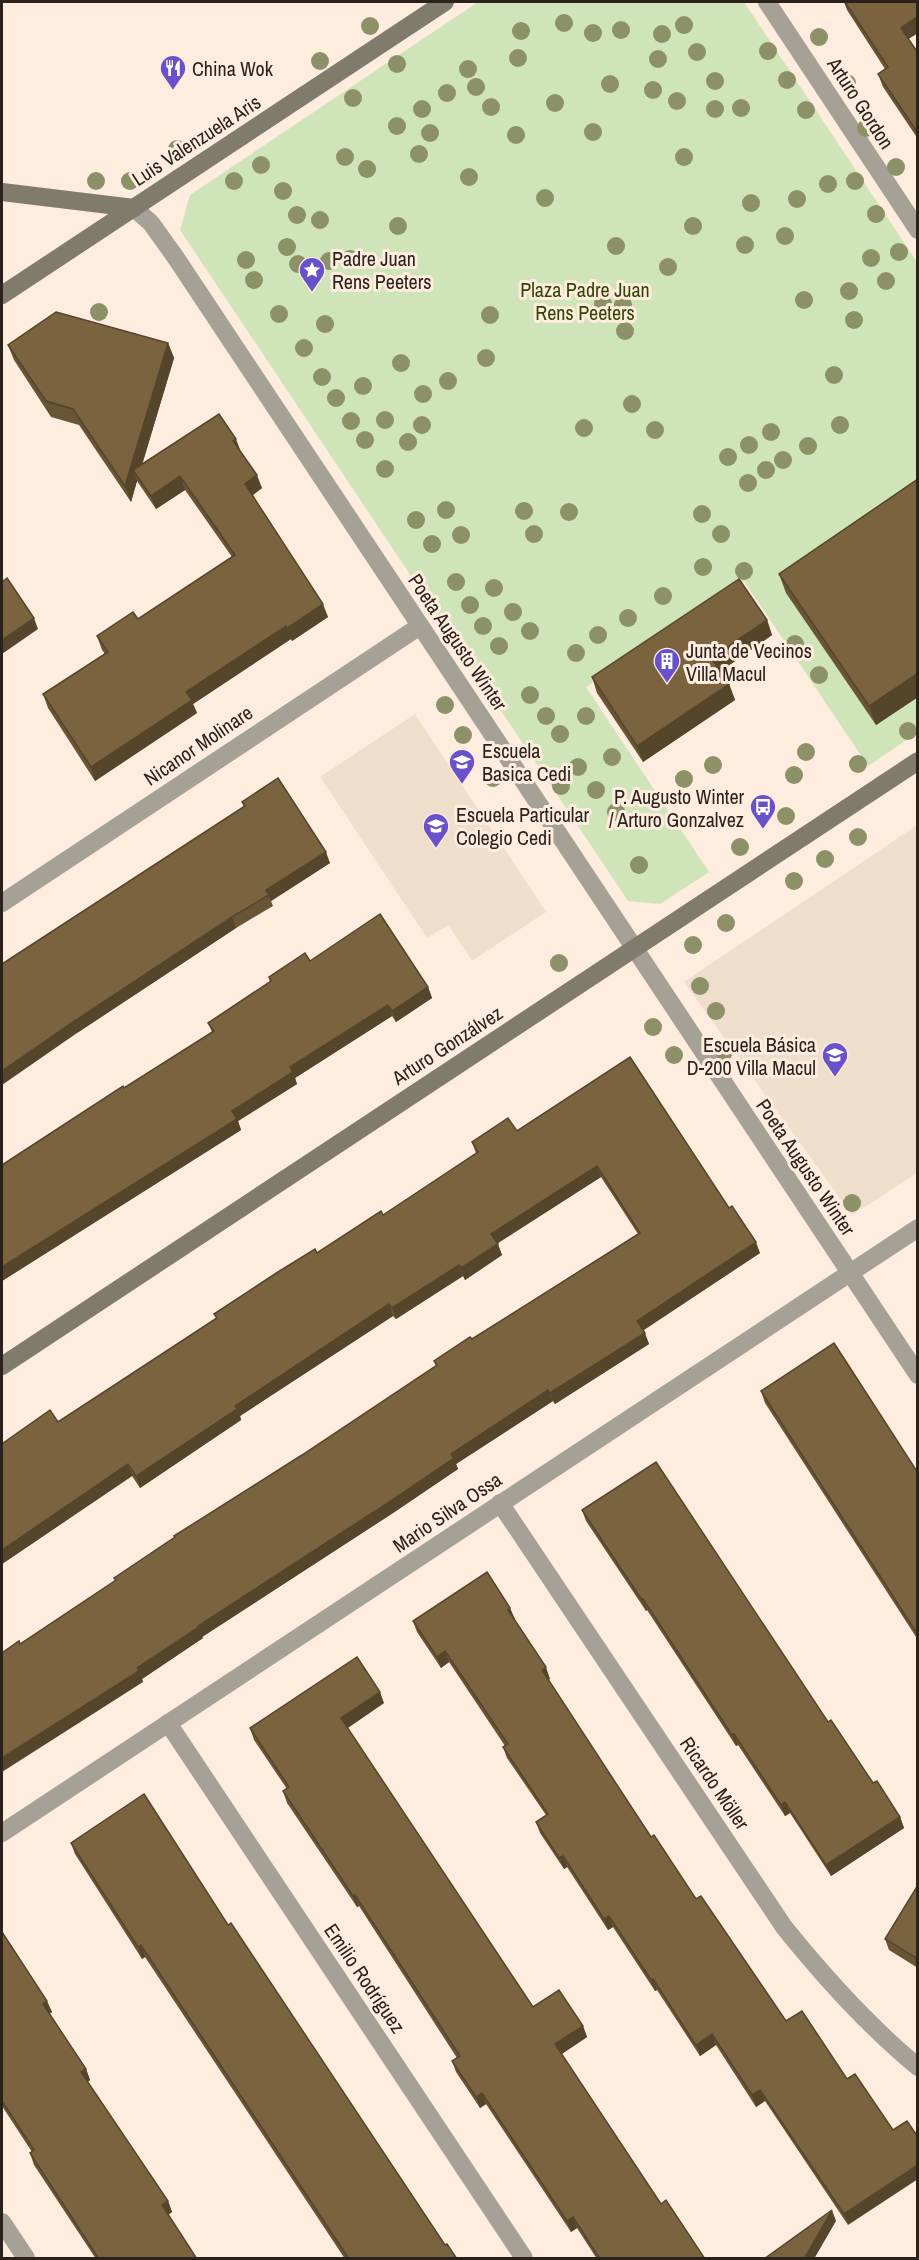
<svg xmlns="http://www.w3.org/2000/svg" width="919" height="2260" font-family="'Archivo Narrow',sans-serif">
	<rect width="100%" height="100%" fill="#feecde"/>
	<g fill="#f0decd">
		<polygon points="415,714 546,912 472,961 448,925 427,938 320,777"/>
		<polygon points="917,825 917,1173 852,1215 684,982"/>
	</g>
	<polygon fill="#d0e4b9" points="478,2 744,2 917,262 917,733 868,766 744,581 586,687 709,872 660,904 628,901 180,230 190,195"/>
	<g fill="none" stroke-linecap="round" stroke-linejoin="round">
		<g stroke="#a5a197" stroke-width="18">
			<polyline points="767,2 918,230"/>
			<polyline points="134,208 151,223 176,258 918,1375"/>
			<polyline points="2,903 420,626"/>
			<path d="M500,1503L784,1927C825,1978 867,2025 918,2067"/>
			<polyline points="168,1723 524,2258"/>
			<polyline points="2,1833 918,1228"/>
			<polyline points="2,2222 26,2258"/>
		</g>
		<g stroke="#817b6c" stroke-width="18">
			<polyline points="2,192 134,208"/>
			<polyline points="2,295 445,2"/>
			<polyline points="2,1366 918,761"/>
		</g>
	</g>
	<g fill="#8d9167">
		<circle cx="564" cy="23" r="9"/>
		<circle cx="684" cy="25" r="9"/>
		<circle cx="370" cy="26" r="9"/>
		<circle cx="621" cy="30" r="9"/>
		<circle cx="521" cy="31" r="9"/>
		<circle cx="593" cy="33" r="9"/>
		<circle cx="662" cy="34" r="9"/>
		<circle cx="819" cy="37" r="9"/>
		<circle cx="768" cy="51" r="9"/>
		<circle cx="697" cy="52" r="9"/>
		<circle cx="518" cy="58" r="9"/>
		<circle cx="658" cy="59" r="9"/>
		<circle cx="320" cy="61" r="9"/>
		<circle cx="397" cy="64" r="9"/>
		<circle cx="468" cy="69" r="9"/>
		<circle cx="787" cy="80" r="9"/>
		<circle cx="715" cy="81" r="9"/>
		<circle cx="847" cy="83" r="9"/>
		<circle cx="610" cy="84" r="9"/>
		<circle cx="476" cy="87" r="9"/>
		<circle cx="653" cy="90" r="9"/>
		<circle cx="447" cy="93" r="9"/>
		<circle cx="353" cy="98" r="9"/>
		<circle cx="677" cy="101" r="9"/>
		<circle cx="555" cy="103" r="9"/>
		<circle cx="491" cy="107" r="9"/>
		<circle cx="741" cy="108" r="9"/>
		<circle cx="422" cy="109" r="9"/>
		<circle cx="715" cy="109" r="9"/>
		<circle cx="806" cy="110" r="9"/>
		<circle cx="397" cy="126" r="9"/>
		<circle cx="866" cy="128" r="9"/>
		<circle cx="593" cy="132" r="9"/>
		<circle cx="430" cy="133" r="9"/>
		<circle cx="516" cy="135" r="9"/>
		<circle cx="177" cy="149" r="9"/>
		<circle cx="419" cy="154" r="9"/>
		<circle cx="345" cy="157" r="9"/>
		<circle cx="684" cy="157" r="9"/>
		<circle cx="261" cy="165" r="9"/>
		<circle cx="896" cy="167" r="9"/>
		<circle cx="367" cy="169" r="9"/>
		<circle cx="469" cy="177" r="9"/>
		<circle cx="96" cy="181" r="9"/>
		<circle cx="130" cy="181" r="9"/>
		<circle cx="234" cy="181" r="9"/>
		<circle cx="855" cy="181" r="9"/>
		<circle cx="828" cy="184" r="9"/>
		<circle cx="283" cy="191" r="9"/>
		<circle cx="545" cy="198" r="9"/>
		<circle cx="797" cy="199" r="9"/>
		<circle cx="751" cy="203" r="9"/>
		<circle cx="876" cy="214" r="9"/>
		<circle cx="297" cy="215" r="9"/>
		<circle cx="320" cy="220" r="9"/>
		<circle cx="398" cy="226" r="9"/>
		<circle cx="693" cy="226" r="9"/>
		<circle cx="785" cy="236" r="9"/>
		<circle cx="745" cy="245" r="9"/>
		<circle cx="616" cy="246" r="9"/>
		<circle cx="287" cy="247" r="9"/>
		<circle cx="899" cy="252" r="9"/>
		<circle cx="871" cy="258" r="9"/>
		<circle cx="350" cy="259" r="9"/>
		<circle cx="246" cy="260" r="9"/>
		<circle cx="329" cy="261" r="9"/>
		<circle cx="298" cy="264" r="9"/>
		<circle cx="668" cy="267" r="9"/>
		<circle cx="254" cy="280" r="9"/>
		<circle cx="886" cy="281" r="9"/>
		<circle cx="849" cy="291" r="9"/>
		<circle cx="804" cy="300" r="9"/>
		<circle cx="603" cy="304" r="9"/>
		<circle cx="623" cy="305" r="9"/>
		<circle cx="99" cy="312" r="9"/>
		<circle cx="279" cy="314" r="9"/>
		<circle cx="490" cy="315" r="9"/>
		<circle cx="854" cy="320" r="9"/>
		<circle cx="325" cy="324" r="9"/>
		<circle cx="625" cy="331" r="9"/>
		<circle cx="304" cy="348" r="9"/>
		<circle cx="486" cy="358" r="9"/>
		<circle cx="401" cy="363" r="9"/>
		<circle cx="834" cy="375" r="9"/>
		<circle cx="322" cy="377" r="9"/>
		<circle cx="448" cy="381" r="9"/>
		<circle cx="363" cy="386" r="9"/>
		<circle cx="423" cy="394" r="9"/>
		<circle cx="336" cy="398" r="9"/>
		<circle cx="632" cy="404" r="9"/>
		<circle cx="385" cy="420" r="9"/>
		<circle cx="351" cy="421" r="9"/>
		<circle cx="422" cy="425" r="9"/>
		<circle cx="840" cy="425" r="9"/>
		<circle cx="584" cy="428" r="9"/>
		<circle cx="655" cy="430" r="9"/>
		<circle cx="771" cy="432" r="9"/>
		<circle cx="365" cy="440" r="9"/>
		<circle cx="408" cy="442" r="9"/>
		<circle cx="749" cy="445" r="9"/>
		<circle cx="808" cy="446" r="9"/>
		<circle cx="728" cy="457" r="9"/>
		<circle cx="783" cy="460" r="9"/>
		<circle cx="385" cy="469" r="9"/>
		<circle cx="766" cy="470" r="9"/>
		<circle cx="748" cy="483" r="9"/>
		<circle cx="446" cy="510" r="9"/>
		<circle cx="524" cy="511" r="9"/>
		<circle cx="569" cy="512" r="9"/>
		<circle cx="702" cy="514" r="9"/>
		<circle cx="416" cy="520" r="9"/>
		<circle cx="534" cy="534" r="9"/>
		<circle cx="721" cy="534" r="9"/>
		<circle cx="461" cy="535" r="9"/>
		<circle cx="432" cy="544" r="9"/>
		<circle cx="703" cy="567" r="9"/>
		<circle cx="744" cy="571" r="9"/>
		<circle cx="456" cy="582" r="9"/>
		<circle cx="494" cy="588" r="9"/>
		<circle cx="663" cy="596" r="9"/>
		<circle cx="470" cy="605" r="9"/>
		<circle cx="513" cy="612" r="9"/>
		<circle cx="628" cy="618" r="9"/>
		<circle cx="483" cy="626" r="9"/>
		<circle cx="530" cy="631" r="9"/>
		<circle cx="598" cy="635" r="9"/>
		<circle cx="795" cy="644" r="9"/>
		<circle cx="499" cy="646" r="9"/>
		<circle cx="576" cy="653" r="9"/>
		<circle cx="819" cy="675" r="9"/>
		<circle cx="530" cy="695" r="9"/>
		<circle cx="445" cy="705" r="9"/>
		<circle cx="546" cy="716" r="9"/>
		<circle cx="586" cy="716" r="9"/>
		<circle cx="908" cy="731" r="9"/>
		<circle cx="560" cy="734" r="9"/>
		<circle cx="463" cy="735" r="9"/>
		<circle cx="806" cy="752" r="9"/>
		<circle cx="612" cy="757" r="9"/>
		<circle cx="858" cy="764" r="9"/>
		<circle cx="713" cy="765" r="9"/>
		<circle cx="578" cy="767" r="9"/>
		<circle cx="794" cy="775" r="9"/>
		<circle cx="493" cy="778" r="9"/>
		<circle cx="684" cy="779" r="9"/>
		<circle cx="561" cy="786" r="9"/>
		<circle cx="596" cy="790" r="9"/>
		<circle cx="616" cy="812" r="9"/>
		<circle cx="786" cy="816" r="9"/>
		<circle cx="858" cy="837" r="9"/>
		<circle cx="740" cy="847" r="9"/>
		<circle cx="825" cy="859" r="9"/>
		<circle cx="639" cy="865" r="9"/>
		<circle cx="794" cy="881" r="9"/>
		<circle cx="726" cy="923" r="9"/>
		<circle cx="693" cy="945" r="9"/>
		<circle cx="559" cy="963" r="9"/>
		<circle cx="700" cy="986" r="9"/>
		<circle cx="716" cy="1011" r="9"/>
		<circle cx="653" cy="1027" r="9"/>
		<circle cx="724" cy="1052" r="9"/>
		<circle cx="674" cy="1055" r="9"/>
		<circle cx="852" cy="1203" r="9"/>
	</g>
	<g fill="#695535">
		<polygon points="844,2 918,2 918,33 908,39 918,53 918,139 883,87 878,74 885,69 847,10"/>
		<polygon points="168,343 174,358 142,465 241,452 262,488 253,495 328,617 292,641 291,639 193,704 197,713 95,781 48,708 43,694 105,654 102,650 97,636 138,619 232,557 185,490 156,509 137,481 131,502 79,425 51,417 14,360 8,345"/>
		<polygon points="918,479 918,697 876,725 786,593 779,574"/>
		<polygon points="767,620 772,635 720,672 729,684 735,700 643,762 597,693 592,677"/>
		<polygon points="242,802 330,863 271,901 273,906 236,928 77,1033 244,807"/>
		<polygon points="310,961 428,987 432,998 396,1022 392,1016 295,1078 297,1084 238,1121 241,1130 2,1281 2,1165 212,1032 208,1023 270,982 269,977"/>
		<polygon points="517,1131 729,1208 760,1253 643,1330 649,1344 555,1404 553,1401 456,1464 458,1469 393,1513 202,1637 203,1638 142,1679 143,1682 20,1644 115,1581 114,1578 302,1455 436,1366 434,1361 472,1339 638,1234 601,1177 497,1243 502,1255 465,1280 463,1276 396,1319 393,1316 240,1416 241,1420 140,1488 132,1476 2,1564 2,1444 58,1422 216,1318 214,1314 383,1215 476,1153 472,1142"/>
		<polygon points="761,1391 918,1473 918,1640 765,1403"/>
		<polygon points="582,1510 828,1722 873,1783 900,1817 904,1828 831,1876 790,1813 785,1816 738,1745 736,1746 647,1610 646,1611 586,1521"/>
		<polygon points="510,1608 514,1620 550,1679 548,1680 651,1837 786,2021 848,2225 765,2101 756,2107 716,2045 700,2056 657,1990 655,1991 613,1927 608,1930 567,1867 564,1869 540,1833 536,1822 546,1815 507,1758 503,1747 505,1746 449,1662 441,1668 417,1632 413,1621"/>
		<polygon points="384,1703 347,1728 533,2007 583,2026 587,2037 561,2054 661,2204 705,2259 597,2259 577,2228 571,2232 486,2104 480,2108 456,2072 452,2061 457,2058 359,1906 357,1907 287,1803 283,1791 287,1789 254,1740 250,1728"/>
		<polygon points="71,1843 228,1925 445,2245 457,2259 345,2259 145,1957 142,1959 75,1854"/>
		<polygon points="918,1885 918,1968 889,1950 885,1939"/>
		<polygon points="2,1932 52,2012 49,2014 86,2069 90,2080 88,2082 168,2201 172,2212 168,2215 197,2259 96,2259 34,2165 30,2153 32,2152 2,2106"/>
	</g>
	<g fill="#55452b">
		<polygon points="918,16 918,33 905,41 901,28"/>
		<polygon points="168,343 174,358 138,478 133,470 137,481 131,502 125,486"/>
		<polygon points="236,439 241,452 233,441"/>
		<polygon points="257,475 262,488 250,497 245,484"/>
		<polygon points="180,476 185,490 156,509 151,496"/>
		<polygon points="323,604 328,617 292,641 287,628"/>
		<polygon points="34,618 38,629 2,654 2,640"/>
		<polygon points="767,620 772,635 716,674 711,658"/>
		<polygon points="286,626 291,639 193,704 197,713 95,781 91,767 186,692"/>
		<polygon points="918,673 918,697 876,725 869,706"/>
		<polygon points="729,684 735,700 643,762 637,746"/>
		<polygon points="326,852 330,863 271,901 266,890"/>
		<polygon points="232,917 236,928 77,1033 2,1085 2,1071 73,1022"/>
		<polygon points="428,987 432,998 396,1022 392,1011"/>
		<polygon points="388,1005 392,1016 295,1078 297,1084 238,1121 241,1130 2,1281 2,1267 232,1111 290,1067"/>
		<polygon points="597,1166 601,1177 495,1245 491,1234"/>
		<polygon points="756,1242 760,1253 641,1332 637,1321"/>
		<polygon points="498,1244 502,1255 465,1280 461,1268"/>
		<polygon points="459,1265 463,1276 396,1319 392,1308"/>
		<polygon points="389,1304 393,1316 240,1416 241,1420 140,1488 136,1476 235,1406"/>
		<polygon points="645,1333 649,1344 555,1404 550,1393"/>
		<polygon points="548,1390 553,1401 456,1464 458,1469 393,1513 202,1637 203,1638 142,1679 143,1682 2,1772 2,1758 137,1668 198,1626 451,1454"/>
		<polygon points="128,1464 132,1476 2,1564 2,1550"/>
		<polygon points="643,1599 647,1610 646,1611 642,1600"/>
		<polygon points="510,1608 515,1619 512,1621 508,1610"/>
		<polygon points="445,1651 449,1662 441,1668 437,1657"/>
		<polygon points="546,1667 550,1679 546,1681 542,1670"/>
		<polygon points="380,1692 384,1703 345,1730 341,1718"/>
		<polygon points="734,1734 738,1745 736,1746 732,1735"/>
		<polygon points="785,1802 790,1813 785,1816 781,1805"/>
		<polygon points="900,1817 904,1828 831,1876 826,1865"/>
		<polygon points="563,1856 567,1867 564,1869 559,1858"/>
		<polygon points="355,1895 359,1906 357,1907 353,1896"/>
		<polygon points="609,1916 613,1927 608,1930 604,1919"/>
		<polygon points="141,1945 145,1957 142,1959 138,1947"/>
		<polygon points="653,1979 657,1990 655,1991 651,1980"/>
		<polygon points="47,2001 52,2012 47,2015 43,2004"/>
		<polygon points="583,2026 587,2037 559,2056 555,2044"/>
		<polygon points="712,2034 716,2045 700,2056 696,2045"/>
		<polygon points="86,2069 90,2080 85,2083 81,2072"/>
		<polygon points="760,2090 765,2101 756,2107 752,2095"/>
		<polygon points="482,2093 486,2104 480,2108 476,2097"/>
		<polygon points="918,2165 918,2179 848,2225 844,2214"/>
		<polygon points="168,2201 172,2212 166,2216 162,2205"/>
		<polygon points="832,2210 836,2221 814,2259 804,2259"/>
		<polygon points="573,2217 577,2228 571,2232 567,2221"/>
	</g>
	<g fill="#7a633e" stroke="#55452b" stroke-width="1.5">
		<polygon points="845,2 918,2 918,16 901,28 918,53 918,133 878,74 888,67"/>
		<polygon points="56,312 168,343 125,486 73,409 46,401 8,345"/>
		<polygon points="219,414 236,439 233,441 257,475 245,484 323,604 287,628 286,626 186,692 192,700 91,767 43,694 108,652 97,636 133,612 138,619 235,555 180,476 151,496 133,470"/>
		<polygon points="918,479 918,673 869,706 779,574"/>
		<polygon points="7,578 34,618 2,640 2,582"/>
		<polygon points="739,579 767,620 711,658 729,684 637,746 592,677"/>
		<polygon points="278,778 326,852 266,890 269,895 232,917 73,1022 2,1071 2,964 245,806 242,802"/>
		<polygon points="380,914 428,987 392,1011 388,1005 290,1067 293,1072 232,1111 237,1119 2,1267 2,1165 123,1086 124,1088 214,1031 208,1023 271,981 269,977 305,953 310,961"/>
		<polygon points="630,1057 729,1208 732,1206 756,1242 637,1321 645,1333 550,1393 548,1390 451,1454 454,1458 389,1502 198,1626 199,1627 137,1668 139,1671 2,1758 2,1653 19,1641 20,1644 116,1580 114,1578 175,1537 174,1536 302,1455 437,1365 434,1361 470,1337 472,1339 640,1233 597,1166 491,1234 498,1244 461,1268 459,1265 392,1308 389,1304 235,1406 237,1409 136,1476 128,1464 2,1550 2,1444 50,1410 58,1422 217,1318 214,1314 278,1272 315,1249 317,1253 381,1211 383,1215 478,1152 472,1142 508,1118 517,1131"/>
		<polygon points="834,1343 918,1473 918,1635 761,1391"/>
		<polygon points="656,1462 828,1722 831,1720 873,1783 877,1781 900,1817 826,1865 785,1802 781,1805 734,1734 732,1735 643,1599 642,1600 582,1510"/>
		<polygon points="487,1572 510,1608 508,1610 546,1667 542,1670 651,1837 654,1835 696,1899 701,1896 786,2021 802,2011 847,2079 855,2074 893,2130 907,2121 918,2137 918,2165 844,2214 760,2090 752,2095 712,2034 696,2045 653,1979 651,1980 609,1916 604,1919 563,1856 559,1858 536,1822 548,1814 503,1747 508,1744 445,1651 437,1657 413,1621"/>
		<polygon points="357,1657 380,1692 341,1718 533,2007 559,1990 583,2026 555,2044 661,2204 666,2200 705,2259 600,2259 573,2217 567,2221 482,2093 476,2097 452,2061 460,2056 355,1895 353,1896 283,1791 289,1787 250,1728"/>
		<polygon points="144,1794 228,1925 231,1923 445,2245 447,2244 457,2259 349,2259 141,1945 138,1947 71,1843"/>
		<polygon points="918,1885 918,1959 885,1939"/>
		<polygon points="2,1932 47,2001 43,2004 86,2069 81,2072 168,2201 162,2205 197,2259 99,2259 30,2153 34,2150 2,2101"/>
		<polygon points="832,2210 804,2259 764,2259"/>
	</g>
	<defs>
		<g id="restaurant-pin" transform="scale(1.35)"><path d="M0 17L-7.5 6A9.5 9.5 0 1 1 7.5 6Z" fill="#6851ca" stroke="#feecde"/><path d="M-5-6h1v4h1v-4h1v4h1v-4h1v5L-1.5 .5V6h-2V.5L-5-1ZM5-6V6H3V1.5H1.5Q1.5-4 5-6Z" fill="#fff"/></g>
		<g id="sight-pin" transform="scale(1.35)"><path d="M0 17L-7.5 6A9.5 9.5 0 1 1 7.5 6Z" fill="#6851ca" stroke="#feecde"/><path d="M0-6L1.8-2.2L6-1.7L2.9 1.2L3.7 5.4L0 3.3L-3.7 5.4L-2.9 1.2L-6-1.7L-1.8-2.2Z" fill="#fff"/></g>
		<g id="building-pin" transform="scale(1.35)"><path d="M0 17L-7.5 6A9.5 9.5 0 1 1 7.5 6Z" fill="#6851ca" stroke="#feecde"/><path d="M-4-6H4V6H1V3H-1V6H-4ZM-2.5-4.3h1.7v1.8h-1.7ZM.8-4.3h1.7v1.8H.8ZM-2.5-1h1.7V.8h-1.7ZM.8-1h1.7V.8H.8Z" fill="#fff"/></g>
		<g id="school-pin" transform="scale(1.35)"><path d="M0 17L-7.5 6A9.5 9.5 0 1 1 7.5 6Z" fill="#6851ca" stroke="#feecde"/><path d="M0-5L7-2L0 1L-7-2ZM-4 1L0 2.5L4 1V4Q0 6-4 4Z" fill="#fff"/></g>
		<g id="bus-pin" transform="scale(1.35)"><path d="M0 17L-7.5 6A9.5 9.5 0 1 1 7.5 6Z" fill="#6851ca" stroke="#feecde"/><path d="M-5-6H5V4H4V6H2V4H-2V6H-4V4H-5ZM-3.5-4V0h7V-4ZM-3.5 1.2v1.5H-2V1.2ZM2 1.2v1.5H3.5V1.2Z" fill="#fff"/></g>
	</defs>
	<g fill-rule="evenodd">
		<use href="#restaurant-pin" x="173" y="68"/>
		<use href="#sight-pin" x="312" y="270"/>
		<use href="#building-pin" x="667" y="661"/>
		<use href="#school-pin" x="462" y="762"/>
		<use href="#bus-pin" x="763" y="807"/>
		<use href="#school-pin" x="436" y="826"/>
		<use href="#school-pin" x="835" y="1055"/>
	</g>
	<g text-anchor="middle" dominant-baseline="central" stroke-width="6" stroke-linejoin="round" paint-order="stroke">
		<g font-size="20" fill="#2a221b" stroke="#feecde" text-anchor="start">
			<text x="192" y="68">China Wok</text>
			<text x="332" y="258">Padre Juan<tspan x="332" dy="23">Rens Peeters</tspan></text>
			<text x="686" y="650">Junta de Vecinos<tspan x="686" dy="23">Villa Macul</tspan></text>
			<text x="482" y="750">Escuela<tspan x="482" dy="23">Basica Cedi</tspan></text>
			<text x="744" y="796" text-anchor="end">P. Augusto Winter<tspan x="744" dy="23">/ Arturo Gonzalvez</tspan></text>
			<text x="456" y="814">Escuela Particular<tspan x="456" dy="23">Colegio Cedi</tspan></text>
			<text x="816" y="1044" text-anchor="end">Escuela Básica<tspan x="816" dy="23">D-200 Villa Macul</tspan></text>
		</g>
		<g font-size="20" fill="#2a221b" stroke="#feecde">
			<text transform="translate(861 103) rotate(57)">Arturo Gordon</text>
			<text transform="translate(196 140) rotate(-33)">Luis Valenzuela Aris</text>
			<text transform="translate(458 642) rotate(56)">Poeta Augusto Winter</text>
			<text transform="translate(198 745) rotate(-34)">Nicanor Molinare</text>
			<text transform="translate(447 1045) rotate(-33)">Arturo Gonzálvez</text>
			<text transform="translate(806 1167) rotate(56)">Poeta Augusto Winter</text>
			<text transform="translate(447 1512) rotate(-34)">Mario Silva Ossa</text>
			<text transform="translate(715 1783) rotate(56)">Ricardo Möller</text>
			<text transform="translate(365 1978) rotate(56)">Emilio Rodríguez</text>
		</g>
		<g font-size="20" fill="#304605" stroke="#feecde">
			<text x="585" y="289">Plaza Padre Juan<tspan x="585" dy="23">Rens Peeters</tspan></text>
		</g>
	</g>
	<rect width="919" height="2260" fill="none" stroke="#2a221b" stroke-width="6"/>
</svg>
